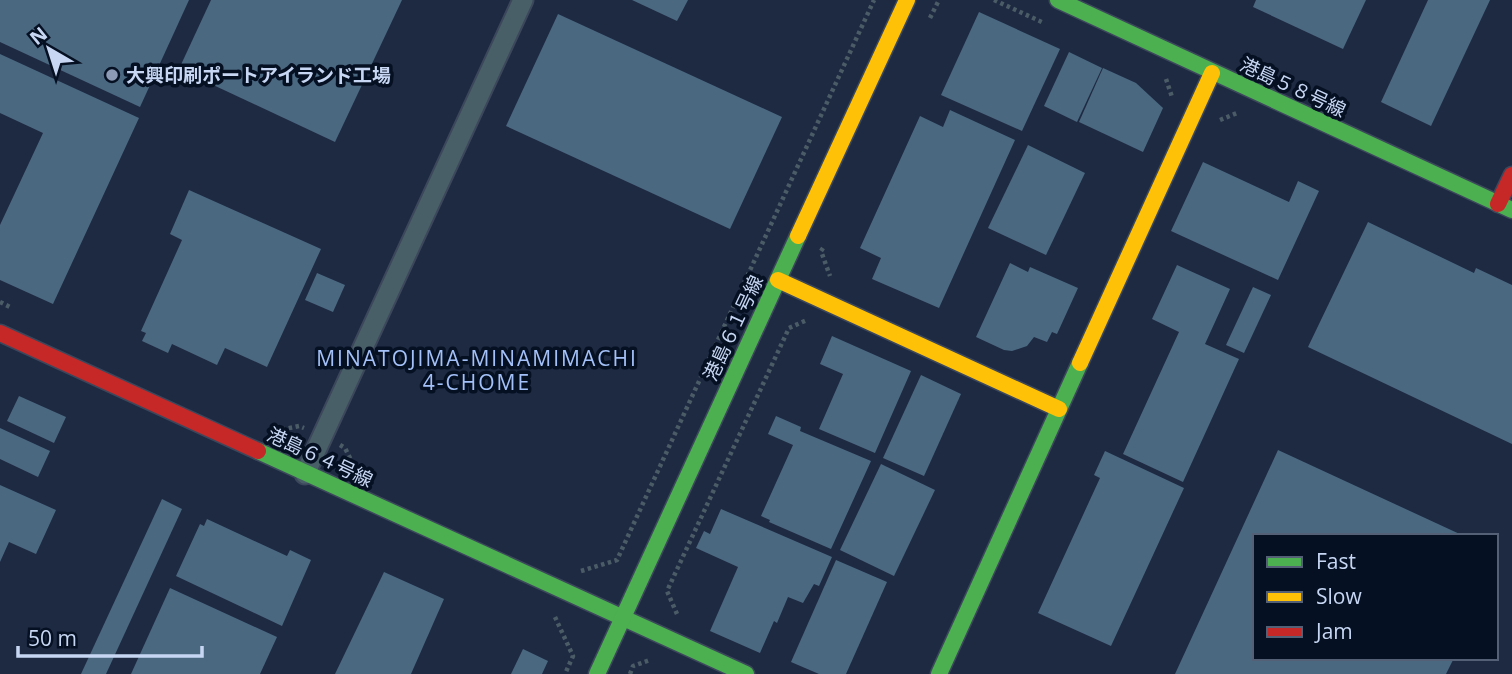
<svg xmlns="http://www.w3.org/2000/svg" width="1512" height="674" font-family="'Open Sans','Noto Sans JP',sans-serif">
	<rect width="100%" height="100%" fill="#1e2a42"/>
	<g fill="#4b6881">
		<polygon points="0,0 189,0 140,107 0,42"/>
		<polygon points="211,0 402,0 335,142 179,69"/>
		<polygon points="632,0 688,0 677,21"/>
		<polygon points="1256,0 1366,0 1343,49 1253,7"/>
		<polygon points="1428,0 1490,0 1431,126 1381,102"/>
		<polygon points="979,12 1060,49 1022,131 941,95"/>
		<polygon points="558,14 782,117 730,229 506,126"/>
		<polygon points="1069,52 1102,68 1077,122 1044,106"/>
		<polygon points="0,54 139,118 53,304 0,280 0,225 43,133 0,113"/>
		<polygon points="1103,68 1136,83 1163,108 1143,152 1079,122"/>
		<polygon points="950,110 1015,140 939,308 872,279 881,258 860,248 920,116 943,127"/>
		<polygon points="1028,145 1085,173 1046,255 988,228"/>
		<polygon points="1203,162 1289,202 1298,181 1319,191 1278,280 1171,231"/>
		<polygon points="189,190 321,249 267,367 225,348 217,365 172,344 168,353 142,341 146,333 141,331 182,240 170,234"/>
		<polygon points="1368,222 1474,273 1476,268 1512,285 1512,444 1308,347"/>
		<polygon points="1010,263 1028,272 1030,267 1078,288 1057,334 1052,332 1047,342 1034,337 1027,346 1012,351 1004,350 976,337"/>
		<polygon points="1177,265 1230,289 1205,344 1239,359 1183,482 1123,454 1179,332 1152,319"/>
		<polygon points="317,273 345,285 333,312 305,300"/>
		<polygon points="1253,287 1271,295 1244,353 1226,345"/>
		<polygon points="832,336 911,371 875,453 819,429 843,374 820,364"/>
		<polygon points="921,375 961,394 924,476 883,458"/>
		<polygon points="19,396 66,417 54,443 7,421"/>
		<polygon points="776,416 801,427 800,431 871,461 831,549 769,522 770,520 761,516 793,445 768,434"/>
		<polygon points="0,428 50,451 38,477 0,459"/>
		<polygon points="1278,450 1464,536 1255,536 1255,658 1454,658 1446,674 1175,674"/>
		<polygon points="1105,451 1184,488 1111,646 1038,613 1100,478 1094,475"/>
		<polygon points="881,464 935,490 894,576 840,550"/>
		<polygon points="0,485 56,510 36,554 9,542 0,562"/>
		<polygon points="162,499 182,509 106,674 81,674"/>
		<polygon points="721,509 832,557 819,586 814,584 803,603 788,597 777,623 774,621 760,653 710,631 738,567 696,548 704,531 710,534"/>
		<polygon points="207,519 287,556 290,550 311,560 282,626 176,576 200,524 204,526"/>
		<polygon points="836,560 887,582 846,674 819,674 791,662"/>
		<polygon points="384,572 444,599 411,674 335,674"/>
		<polygon points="170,588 277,637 260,674 131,674"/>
		<polygon points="523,649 548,661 542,674 511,674"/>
	</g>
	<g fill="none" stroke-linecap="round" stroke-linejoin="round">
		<g stroke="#3c475c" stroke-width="23">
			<polyline id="street" points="305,474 523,0"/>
		</g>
		<g stroke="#3c475c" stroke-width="19">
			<g id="fast">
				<polyline points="1058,0 1512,210"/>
				<polyline points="258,451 746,674"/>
				<polyline points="597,674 798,236"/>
				<polyline points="939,674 1080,363"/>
			</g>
		</g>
		<g stroke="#3c475c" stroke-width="19">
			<g id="slow">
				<polyline points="798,236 907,0"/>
				<polyline points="778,280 1059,409"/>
				<polyline points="1080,363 1212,73"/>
			</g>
		</g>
		<g stroke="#3c475c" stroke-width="19">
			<g id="jam">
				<polyline points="1498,204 1512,175"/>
				<polyline points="0,333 258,451"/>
			</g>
		</g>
		<g stroke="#4c5c67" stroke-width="4.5" stroke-dasharray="3.5 3.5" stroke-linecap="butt">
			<polyline points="994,0 1044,23"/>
			<polyline points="930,18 939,0"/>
			<polyline points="1166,79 1172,97"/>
			<polyline points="1220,120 1237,113"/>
			<polyline points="823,248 821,251 830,276"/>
			<polyline points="0,302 10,307"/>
			<polyline points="275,431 299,426 304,428"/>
			<polyline points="340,445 345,448 354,466"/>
			<polyline points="581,571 617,560 874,0"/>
			<polyline points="677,614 667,591 789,328 807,320"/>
			<polyline points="555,617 573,656 565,674"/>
			<polyline points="630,674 633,666 650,660"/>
		</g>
		<use href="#street" stroke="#495f67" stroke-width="19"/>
		<use href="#fast" stroke="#4caf50" stroke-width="16"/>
		<use href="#slow" stroke="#ffc107" stroke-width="16"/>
		<use href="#jam" stroke="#c62828" stroke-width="16"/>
	</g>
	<circle fill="#8c9ab5" stroke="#061023" stroke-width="2.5" cx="112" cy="75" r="7"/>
	<g text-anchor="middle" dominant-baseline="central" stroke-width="7" stroke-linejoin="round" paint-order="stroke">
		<g font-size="19" font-weight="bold" fill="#c7d7f3" stroke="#061023" text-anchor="start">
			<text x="126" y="75">大興印刷ポートアイランド工場</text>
		</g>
		<g font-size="19" fill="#c7d7f3" stroke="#061023">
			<text transform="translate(1293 87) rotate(25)">港島５８号線</text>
			<text transform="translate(733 328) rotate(-65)">港島６１号線</text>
			<text transform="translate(320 457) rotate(25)">港島６４号線</text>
		</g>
		<g font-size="21" letter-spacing="2" fill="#a3c1f8" stroke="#061023">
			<text x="477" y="358">MINATOJIMA-MINAMIMACHI<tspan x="477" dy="24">4-CHOME</tspan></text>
		</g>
	</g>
	<rect x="1253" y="534" width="245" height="126" fill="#061023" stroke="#536076" stroke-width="2"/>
	<rect x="1267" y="557" width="35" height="10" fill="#4caf50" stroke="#536076" stroke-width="2"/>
	<text x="1316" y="569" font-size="21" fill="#c7d7f3">Fast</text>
	<rect x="1267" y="592" width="35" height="10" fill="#ffc107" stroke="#536076" stroke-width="2"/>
	<text x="1316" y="604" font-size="21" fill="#c7d7f3">Slow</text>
	<rect x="1267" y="627" width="35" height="10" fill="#c62828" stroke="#536076" stroke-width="2"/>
	<text x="1316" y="639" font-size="21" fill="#c7d7f3">Jam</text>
	<g transform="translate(49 49) rotate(321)" stroke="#061023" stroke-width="5" paint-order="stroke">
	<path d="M0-5L12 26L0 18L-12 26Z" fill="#c7d7f3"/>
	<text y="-10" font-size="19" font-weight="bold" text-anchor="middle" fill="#c7d7f3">N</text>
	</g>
	<path d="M18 646v10h184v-10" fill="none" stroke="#c7d7f3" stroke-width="3.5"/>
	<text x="28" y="646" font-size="21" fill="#c7d7f3" stroke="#061023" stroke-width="5" paint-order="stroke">50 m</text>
</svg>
